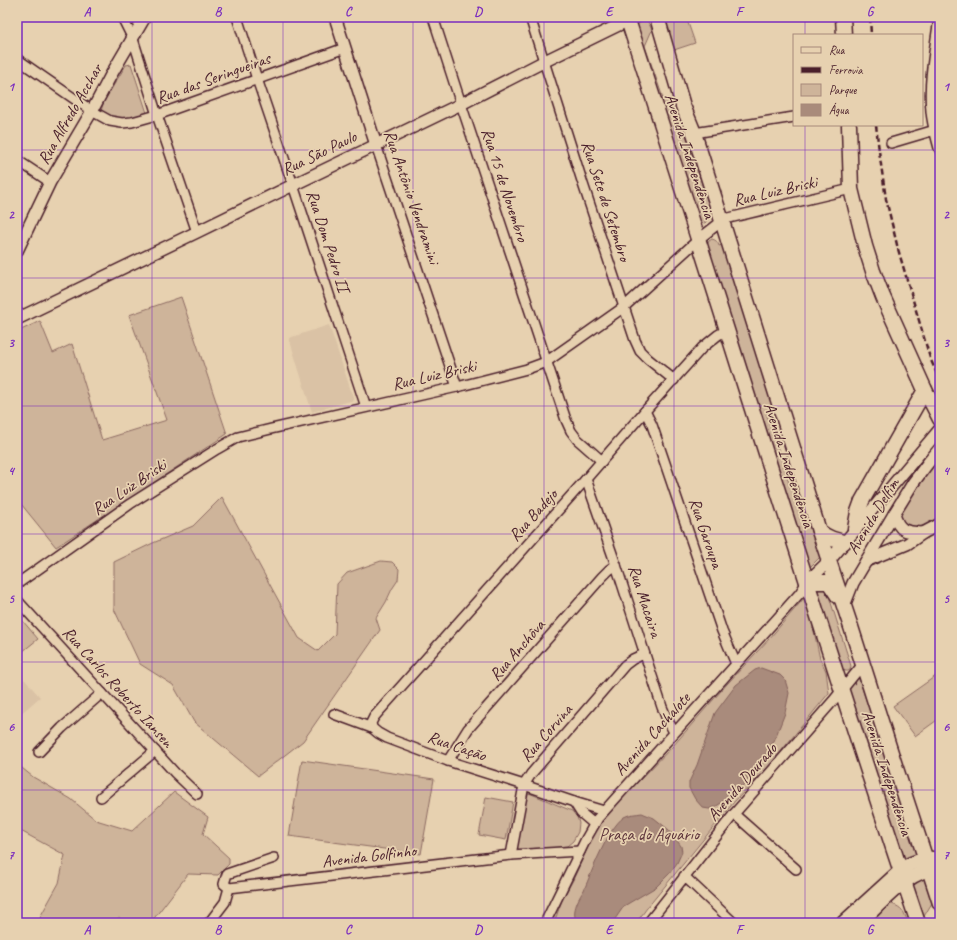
<svg xmlns="http://www.w3.org/2000/svg" width="957" height="940" font-family="Caveat,sans-serif">
	<rect width="100%" height="100%" fill="#e7d1b0"/>
	<filter id="ink" filterUnits="userSpaceOnUse"><feTurbulence type="fractalNoise" baseFrequency=".025" numOctaves="2"/><feDisplacementMap in="SourceGraphic" scale="8" xChannelSelector="R" yChannelSelector="G"/><feConvolveMatrix kernelMatrix="1 2 1 2 8 2 1 2 1" color-interpolation-filters="sRGB"/></filter>
	<g filter="url(#ink)">
		<g fill="#dac2a5">
			<polygon points="329,325 354,400 312,412 289,338"/>
			<polygon points="17,671 40,697 17,717"/>
		</g>
		<g fill="#ceb49a" stroke="#8c6a62">
			<polygon points="668,17 686,17 695,43 674,50 664,18"/>
			<polygon points="647,20 652,30 645,46 663,98 677,107 711,212 711,216 705,223 699,222 632,26"/>
			<path d="M131,64L147,113C129,121 118,123 101,111L104,101L126,65Z"/>
			<path d="M712,239C716,240 718,242 719,246L722,245L774,411L766,412L790,486L798,487L820,557L807,570L707,245L709,241Z"/>
			<polygon points="181,297 227,434 56,547 17,499 17,332 40,321 53,353 72,344 102,440 167,420 129,315"/>
			<polygon points="940,458 940,518 926,525 914,528 900,525 899,513 931,467"/>
			<polygon points="222,497 299,638 318,651 335,634 337,584 347,573 381,561 392,562 399,569 398,580 392,589 386,602 376,618 380,630 303,741 258,776 194,722 173,685 140,664 114,609 114,562 153,543 193,526"/>
			<path d="M826,587L851,666L850,670C847,672 845,671 842,669L816,589Z"/>
			<polygon points="805,597 812,622 820,659 826,671 829,693 768,767 735,801 647,908 636,923 554,923 562,900 573,880 592,838 602,822 614,806 639,781 673,746 727,684 769,639"/>
			<polygon points="17,614 38,639 17,656"/>
			<polygon points="940,673 940,718 915,736 893,706"/>
			<polygon points="858,676 916,848 916,853 914,856 901,861 844,691"/>
			<polygon points="302,760 434,779 421,854 289,836"/>
			<polygon points="17,764 33,777 71,799 96,820 132,831 174,792 208,817 203,834 229,858 229,864 218,875 188,874 152,921 149,923 127,923 119,918 112,923 44,923 40,917 59,883 65,855 17,829"/>
			<polygon points="525,793 529,793 572,811 577,817 579,823 578,832 573,841 567,846 522,851 519,850 516,847"/>
			<polygon points="486,797 513,802 506,840 479,835"/>
			<polygon points="924,879 932,903 923,918 912,888 913,884"/>
			<path d="M892,904C903,908 904,912 908,923H868L886,905Z"/>
		</g>
		<g fill="#a98b7b" stroke="#83605b">
			<polygon points="761,668 780,675 785,680 789,693 785,713 774,741 762,764 736,793 715,807 709,809 703,808 695,799 689,788 689,782 697,765 715,713 736,685 755,670"/>
			<path d="M642,813L654,818L669,830L681,846L682,852L677,863L669,874L656,887L624,906L613,922L611,923H578C570,914 578,899 584,890C592,871 608,828 624,817C629,814 636,814 642,813Z"/>
		</g>
		<g fill="none" stroke-linecap="round" stroke-linejoin="round">
			<g stroke="#4a1f2b" stroke-width="12">
				<g id="minor">
					<polyline points="122,17 133,39 157,115 197,232"/>
					<polyline points="237,17 257,79 293,185 366,407"/>
					<polyline points="433,17 461,104 566,420 571,431 577,439 602,461"/>
					<polyline points="530,17 583,184 635,340 640,351 648,359 674,380"/>
					<polyline points="17,59 92,111 110,121 122,123 132,122 157,115 345,48"/>
					<polyline points="694,133 794,117"/>
					<polyline points="891,143 935,130"/>
					<polyline points="376,145 457,387"/>
					<polyline points="17,160 50,182"/>
					<polyline points="645,411 652,425 722,631 736,664"/>
					<polyline points="586,479 616,565 662,707 667,719 674,732"/>
					<polyline points="17,584 130,504 217,449 238,437 271,429 457,387 527,369 546,362 624,307 699,239 722,221 729,218 851,189"/>
					<polyline points="17,600 155,751 175,773 197,794"/>
					<polyline points="334,714 372,728 378,733 387,738 448,761 524,785 574,802 604,811"/>
					<polyline points="372,728 371,723 374,717 586,479 645,411 702,348 718,335 727,330"/>
					<polyline points="39,752 62,728 102,693"/>
					<polyline points="448,761 468,729 602,577 609,570 616,565"/>
					<polyline points="101,797 155,751"/>
					<polyline points="574,802 581,813 594,824"/>
					<polyline points="734,814 796,869"/>
					<polyline points="511,855 524,785 531,774 625,665 633,659 644,654"/>
					<polyline points="274,858 227,874 224,884 229,888 511,855 580,851"/>
					<polyline points="684,876 734,923"/>
					<polyline points="209,923 225,902 229,888"/>
					<polyline points="545,923 586,839 598,818 800,593 807,582"/>
					<polyline points="648,923 734,814 833,701 863,664"/>
				</g>
			</g>
			<g stroke="#4a1f2b" stroke-width="14">
				<g id="tertiary">
					<polyline points="335,17 376,145"/>
					<path d="M940,18C936,48 929,81 932,111C933,124 937,136 940,148"/>
					<polyline points="17,251 50,182 92,111 111,75 145,17"/>
					<polyline points="17,319 197,232 293,185 461,104 545,61 635,17"/>
					<path d="M894,514C899,532 906,532 923,533"/>
					<polyline points="866,561 907,544 923,533 940,524"/>
					<polyline points="807,582 829,561 940,429"/>
					<polyline points="844,606 853,583 894,514 913,483 928,463 940,448"/>
				</g>
			</g>
			<g stroke="#4a1f2b" stroke-width="16">
				<g id="secondary">
					<polyline points="843,923 900,871 910,864 926,858 940,859"/>
					<path d="M860,923C877,907 904,876 928,870C932,870 936,870 940,871"/>
				</g>
			</g>
			<g stroke="#4a1f2b" stroke-width="17">
				<g id="primary">
					<path d="M627,17C725,319 817,622 918,923"/>
					<polyline points="657,17 683,106 694,133 722,221 819,531 851,627 894,762 940,903"/>
					<polyline points="843,17 844,35"/>
					<polyline points="849,125 851,189 865,246 873,271 883,297 925,390 940,419"/>
					<polyline points="855,529 858,512 862,501 925,390"/>
					<path d="M819,531C827,538 835,540 844,542"/>
					<polyline points="807,582 827,582 830,584 838,596"/>
				</g>
			</g>
			<use href="#minor" stroke="#e7d1b0" stroke-width="9"/>
			<use href="#tertiary" stroke="#e7d1b0" stroke-width="11"/>
			<use href="#secondary" stroke="#e7d1b0" stroke-width="13"/>
			<use href="#primary" stroke="#e7d1b0" stroke-width="14"/>
			<g stroke="#4a1f2b" stroke-width="2.5" stroke-dasharray="6 3" stroke-linecap="butt">
				<polyline points="870,17 871,35"/>
				<polyline points="876,125 879,151 886,199 898,249 930,358 940,381"/>
			</g>
		</g>
	</g>
	<path fill="none" stroke="#7b2cbf" stroke-width="1" stroke-opacity="0.55" d="M152,17V923M283,17V923M413,17V923M544,17V923M674,17V923M805,17V35M805,125V923M17,150H940M17,278H940M17,406H940M17,534H940M17,662H940M17,790H940"/>
	<g text-anchor="middle" dominant-baseline="central" stroke-width="3.5" stroke-linejoin="round" paint-order="stroke">
		<g font-size="17" fill="#4a1f2b" stroke="#e7d1b0">
			<text transform="translate(213 78) rotate(-20)">Rua das Seringueiras</text>
			<text transform="translate(70 114) rotate(-60)">Rua Alfredo Acchar</text>
			<text transform="translate(319 153) rotate(-26)">Rua São Paulo</text>
			<text transform="translate(690 156) rotate(72)">Avenida Independência</text>
			<text transform="translate(505 185) rotate(72)">Rua 15 de Novembro</text>
			<text transform="translate(775 191) rotate(-13)">Rua Luiz Briski</text>
			<text transform="translate(412 197) rotate(71)">Rua Antônio Vendramini</text>
			<text transform="translate(606 201) rotate(72)">Rua Sete de Setembro</text>
			<text transform="translate(328 241) rotate(72)">Rua Dom Pedro II</text>
			<text transform="translate(434 375) rotate(-13)">Rua Luiz Briski</text>
			<text transform="translate(789 465) rotate(72)">Avenida Independência</text>
			<text transform="translate(129 487) rotate(-34)">Rua Luiz Briski</text>
			<text transform="translate(533 515) rotate(-48)">Rua Badejo</text>
			<text transform="translate(873 516) rotate(-59)">Avenida Delfim</text>
			<text transform="translate(706 533) rotate(71)">Rua Garoupa</text>
			<text transform="translate(645 601) rotate(72)">Rua Macaira</text>
			<text transform="translate(517 650) rotate(-49)">Rua Anchôva</text>
			<text transform="translate(118 687) rotate(48)">Rua Carlos Roberto Iansen</text>
			<text transform="translate(546 733) rotate(-49)">Rua Corvina</text>
			<text transform="translate(652 734) rotate(-48)">Avenida Cachalote</text>
			<text transform="translate(457 746) rotate(19)">Rua Cação</text>
			<text transform="translate(887 773) rotate(72)">Avenida Independência</text>
			<text transform="translate(742 782) rotate(-49)">Avenida Dourado</text>
			<text transform="translate(369 856) rotate(-7)">Avenida Golfinho</text>
		</g>
		<g font-size="17" fill="#5e353c" stroke="#e7d1b0">
			<text x="649" y="834">Praça do Aquário</text>
		</g>
	</g>
	<rect width="957" height="940" fill="none" stroke="#e7d1b0" stroke-width="44"/>
	<rect x="793" y="34" width="130" height="92" fill="#e7d1b0" stroke="#a88a7b"/>
	<rect x="801" y="47" width="20" height="6" fill="#e7d1b0" stroke="#a88a7b"/>
	<text x="829" y="54" font-size="12" fill="#4a1f2b">Rua</text>
	<rect x="801" y="67" width="20" height="6" fill="#4a1f2b" stroke="#a88a7b"/>
	<text x="829" y="74" font-size="12" fill="#4a1f2b">Ferrovia</text>
	<rect x="801" y="84" width="20" height="12" fill="#ceb49a" stroke="#a88a7b"/>
	<text x="829" y="94" font-size="12" fill="#4a1f2b">Parque</text>
	<rect x="801" y="104" width="20" height="12" fill="#a98b7b" stroke="#a88a7b"/>
	<text x="829" y="114" font-size="12" fill="#4a1f2b">Água</text>
	<rect x="22" y="22" width="913" height="896" fill="none" stroke="#7b2cbf" stroke-width="1.5"/>
	<g font-size="13" text-anchor="middle" font-weight="bold" fill="#7b2cbf">
		<text x="87" y="16">A</text>
		<text x="218" y="16">B</text>
		<text x="348" y="16">C</text>
		<text x="478" y="16">D</text>
		<text x="609" y="16">E</text>
		<text x="739" y="16">F</text>
		<text x="870" y="16">G</text>
		<text x="11" y="91">1</text>
		<text x="946" y="91">1</text>
		<text x="11" y="219">2</text>
		<text x="946" y="219">2</text>
		<text x="11" y="347">3</text>
		<text x="946" y="347">3</text>
		<text x="11" y="475">4</text>
		<text x="946" y="475">4</text>
		<text x="11" y="603">5</text>
		<text x="946" y="603">5</text>
		<text x="11" y="731">6</text>
		<text x="946" y="731">6</text>
		<text x="11" y="859">7</text>
		<text x="946" y="859">7</text>
		<text x="87" y="934">A</text>
		<text x="218" y="934">B</text>
		<text x="348" y="934">C</text>
		<text x="478" y="934">D</text>
		<text x="609" y="934">E</text>
		<text x="739" y="934">F</text>
		<text x="870" y="934">G</text>
	</g>
</svg>
